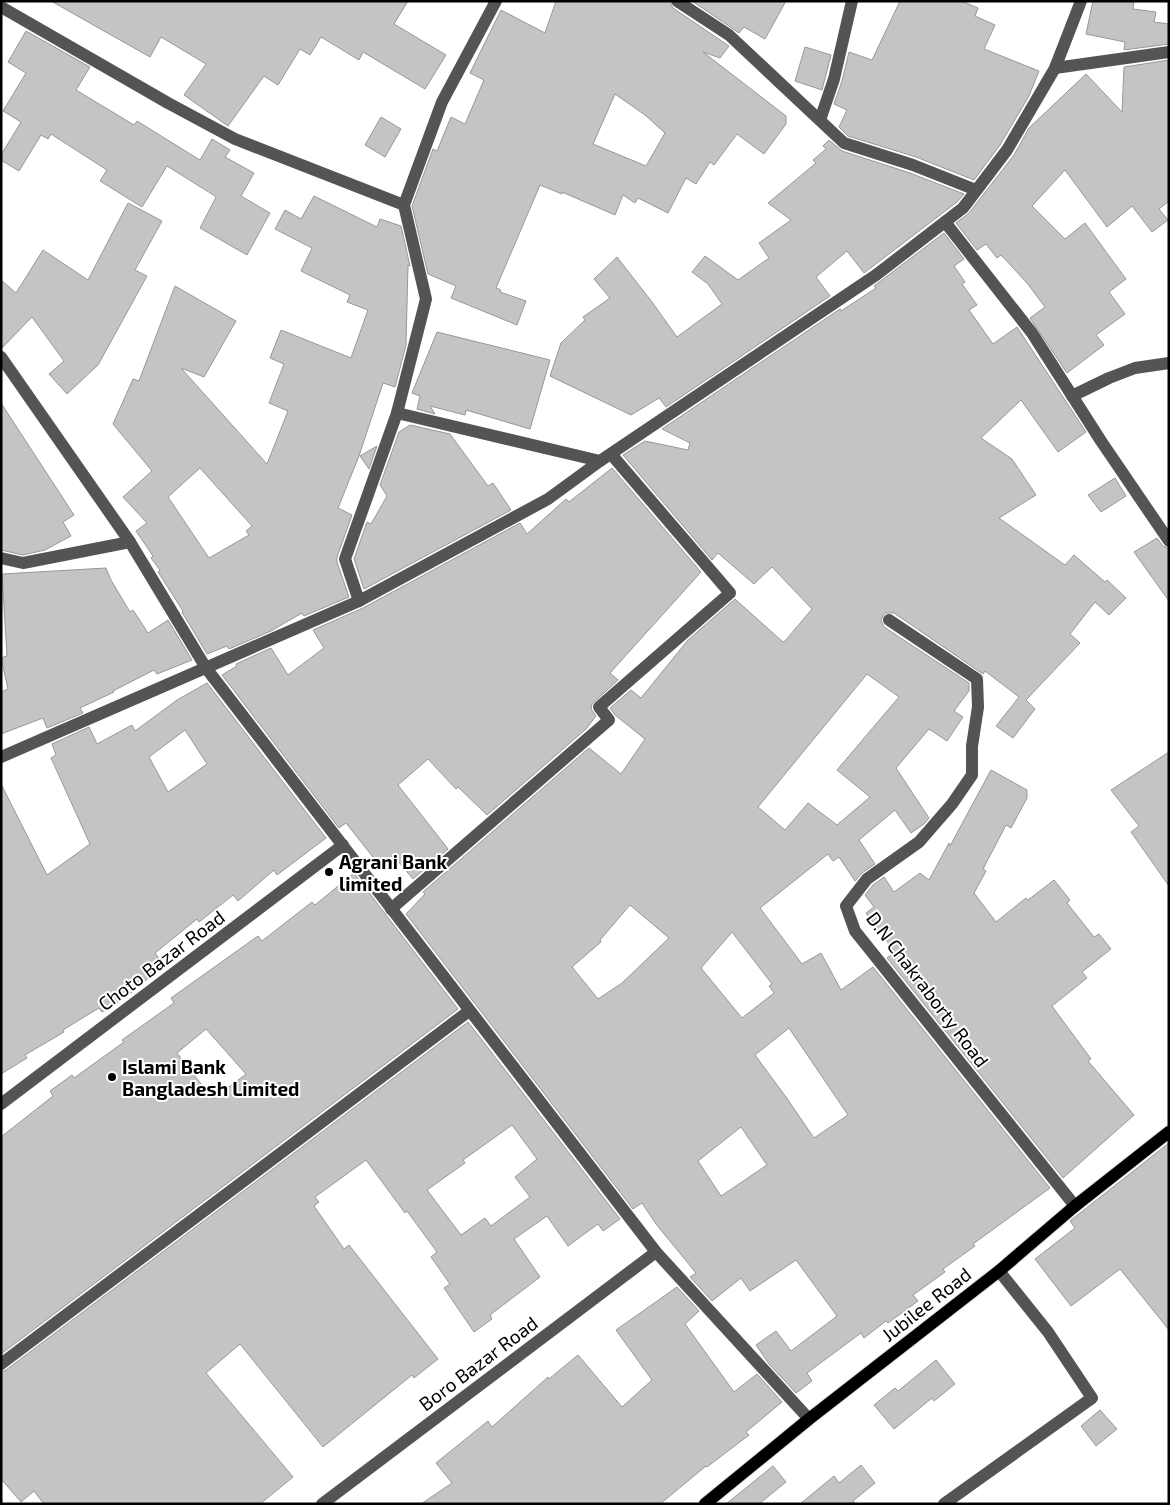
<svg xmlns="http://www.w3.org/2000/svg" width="1170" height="1505" font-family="'Exo 2',sans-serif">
	<rect width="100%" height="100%" fill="#fff"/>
	<g fill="#c4c4c4" stroke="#989898" fill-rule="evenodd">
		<polygon points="51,1 408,1 394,24 446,55 425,89 363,52 359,60 321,37 310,55 300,49 278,85 264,76 228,126 184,95 206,64 161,37 150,57"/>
		<path d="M556,1H669L673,8L729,46L720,58L703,52L786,116V124L764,154L737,134L714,165L710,162L696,184L686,178L668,213L638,198L635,203L623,195L615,215L562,192V194L540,185L496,288L501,290L500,292L526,301L517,325L451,298L456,286L428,274L412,206L433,149L437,151L451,117L465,124L484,80L470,73L501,10L545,33ZM615,94L645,115L665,133L646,166L593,144Z"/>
		<polygon points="692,1 786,1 765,39 744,27 739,33"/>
		<polygon points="900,1 961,1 978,8 975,16 995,25 984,49 1039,71 1029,96 1000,145 974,180 916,157 848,136 839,127 847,110 834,104 842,81 849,52 872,60"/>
		<polygon points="1093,1 1134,1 1133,9 1156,12 1154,22 1169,24 1169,44 1124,50 1125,42 1086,34"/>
		<polygon points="26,31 90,67 76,90 134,125 137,121 200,160 212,139 230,150 225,157 254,173 241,196 270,213 247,255 200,228 216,197 215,196 167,166 142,207 100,181 107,170 51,134 48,139 41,135 19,171 1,160 1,155 21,122 3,111 26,73 8,62"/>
		<polygon points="805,47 831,55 822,90 795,81"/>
		<polygon points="1169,60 1169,201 1159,209 1168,220 1152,232 1132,206 1107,227 1065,170 1032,206 1065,239 1085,223 1126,279 1109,292 1125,314 1096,335 1104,345 1067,373 1030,318 1045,307 1027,283 1001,255 997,258 986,244 977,250 956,223 969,213 1014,155 1029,128 1086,74 1122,112 1124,67"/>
		<polygon points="381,117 401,129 385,157 365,145"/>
		<polygon points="829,140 842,151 910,173 964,194 957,202 864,273 847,251 816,277 830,296 666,407 659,398 631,415 550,376 561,343 585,320 583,317 610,298 594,279 617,257 652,302 677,337 722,304 708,284 692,272 705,256 738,280 769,258 759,243 791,220 768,203 816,163 813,160 826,149 823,146"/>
		<path d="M314,196L377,227L380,219L401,226L410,266L408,265L406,345L395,387L383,383L359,456L338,508L352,515L337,557V562L349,597L304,616L302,613L271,631L229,649L227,646L207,654L182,612L183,611L158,572L160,570L151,558L153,556L136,531L147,523L123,497L152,471L113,424L133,379L139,381L175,286L236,321L204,377L181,368L267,464L288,411L269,403L284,364L270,358L281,330L351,358L368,310L347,302L350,295L301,271L312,248L275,229L285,210L301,219ZM200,468L252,526L246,531L249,535L209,558L168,497Z"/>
		<polygon points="128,203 162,221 135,270 147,276 98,365 67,394 49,374 64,361 32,317 1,349 1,280 16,293 43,250 88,280"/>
		<path d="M944,233L964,259L954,266L965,282L962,284L977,305L969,310L993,344L1017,327L1086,432L1058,452L1021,400L981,438L1012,459L1036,495L999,518L1065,565L1074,555L1105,582L1107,580L1126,598L1109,615L1095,602L1070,634L1080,643L1026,700L1035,709L1013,738L996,726L1019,697L985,671L983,674L894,613H885L881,620L884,627L969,683V691L954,711L963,717L947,741L929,729L896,768L929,818L924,824L911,833L895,810L859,840L875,864L862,873L855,881L839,857L833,861L828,854L760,908L802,964L821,953L841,990L873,967L1050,1188L973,1244L975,1246L943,1269L945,1272L913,1295L918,1301L888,1323L886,1321L864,1338L861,1333L807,1373L812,1381L796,1393L769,1364L756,1345L776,1331L791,1351L837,1316L796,1260L750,1291L741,1278L712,1301L690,1277L696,1273L656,1224L642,1203L633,1209L406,914L425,894L423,892L589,748L621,774L645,739L615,715L610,708L631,690L641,698L688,640L735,599L783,642L785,641L812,609L772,567L754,584L718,553L712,560L623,455L645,441L688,450L690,443L662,429L840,309L841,311L876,288L874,286ZM867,674L899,697L837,770L870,797L837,825L808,803L785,830L758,807ZM630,905L669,938L622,983L598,999L572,967L601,942L600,940ZM732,932L772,984L769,986L774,993L742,1018L701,968ZM789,1028L848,1115L814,1138L786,1097L755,1055ZM741,1127L767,1165L721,1196L698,1161Z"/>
		<polygon points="437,332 550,360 530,429 466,410 465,415 430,406 435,414 417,409 420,396 412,393"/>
		<polygon points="1,403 74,515 63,522 71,536 45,550 23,555 1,550"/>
		<polygon points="410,425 450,434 488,486 493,483 511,510 364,589 354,559 367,522 371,524 387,496 380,485 399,432"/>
		<polygon points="377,446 369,469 360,456"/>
		<polygon points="612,468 701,572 610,673 618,680 592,704 591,709 596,716 586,729 487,815 458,787 456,789 428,759 398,785 448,849 413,879 393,855 380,866 346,823 339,828 222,675 237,666 236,664 271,648 288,675 324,648 313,630 363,608 520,523 527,534 566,499 569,502"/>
		<polygon points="1115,478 1126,496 1101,512 1088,495"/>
		<polygon points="1157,538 1163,546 1169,549 1169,601 1134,552"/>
		<polygon points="106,568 111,580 130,612 133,610 148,633 168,620 192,660 157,674 154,670 113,691 114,692 80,708 83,713 47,728 43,718 1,734 1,692 8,689 1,658 7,656 2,574"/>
		<path d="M207,683L326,838L277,875L274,870L238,901L233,895L199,922L197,919L155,953L164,965L126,997L102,1012L99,1008L63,1030L64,1032L25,1055L27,1058L1,1074V784L47,875L90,844L51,758L56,755L52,744L89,727L97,744L132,725L135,731L177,700ZM185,730L207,764L168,792L149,757Z"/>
		<polygon points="1169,752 1169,886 1131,832 1139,826 1111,790"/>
		<polygon points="991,770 1027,790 1027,798 1011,828 1006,825 983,869 986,871 974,893 996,922 1026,898 1028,900 1054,880 1070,900 1067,903 1094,937 1099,934 1111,949 1082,972 1087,978 1052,1006 1091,1059 1088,1061 1134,1115 1063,1178 887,958 895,952 866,913 874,907 865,895 873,885 884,877 894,892 920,873 929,880 949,843 950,846"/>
		<path d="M354,873L458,1009L1,1354V1137L53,1096L50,1091L72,1075L74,1078L124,1042L122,1040L174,1003L171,998L258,936L262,941L312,902L315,905ZM206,1029L246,1074L213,1099L177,1053Z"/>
		<path d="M468,1022L620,1219L603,1231L598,1224L568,1246L547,1216L514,1239L540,1277L490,1315L492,1319L474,1332L444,1288L450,1284L431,1257L437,1252L407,1211L405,1213L366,1160L315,1197L319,1202L314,1206L344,1249L349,1245L438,1359L414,1378L412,1375L323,1447L240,1344L206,1373L293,1477L260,1504H44L34,1491L21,1502L1,1479V1372L6,1370ZM512,1125L537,1159L515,1177L530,1197L491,1226L485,1218L461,1235L427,1190L465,1163L463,1160Z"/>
		<polygon points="1169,1143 1169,1330 1120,1269 1071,1306 1035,1259 1075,1228 1070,1221"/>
		<polygon points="677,1287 699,1311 685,1324 734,1392 757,1374 782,1402 746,1432 749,1435 707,1467 706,1466 660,1504 421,1504 452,1483 436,1463 488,1421 492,1427 548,1377 549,1379 578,1355 622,1407 652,1380 616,1330"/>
		<polygon points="936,1360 955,1384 934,1401 932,1398 894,1429 874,1405 895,1388 898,1391"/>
		<polygon points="1100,1410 1117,1429 1096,1446 1081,1426"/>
		<polygon points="861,1465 875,1483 853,1501 856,1504 800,1504 834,1476 839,1483"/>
		<polygon points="773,1466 786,1482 759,1504 726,1504"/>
	</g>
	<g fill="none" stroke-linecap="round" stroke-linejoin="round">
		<g stroke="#dbdbdb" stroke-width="14">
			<polyline id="major" points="705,1504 809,1419 999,1271 1075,1206 1169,1132"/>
		</g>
		<g stroke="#545454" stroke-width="12">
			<polyline points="677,1 729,35 844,143 913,165 976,190"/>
			<polyline points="1,7 168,103 235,139 404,205"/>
			<polyline points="1055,68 1169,52"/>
			<polyline points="820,120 834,79 852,1"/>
			<polyline points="945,222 1032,333 1101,441 1169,541"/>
			<polyline points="1,357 130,542 206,668 656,1252 809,1419"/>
			<polyline points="1072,396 1109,378 1135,368 1169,363"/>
			<polyline points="397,413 600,461"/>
			<polyline points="1,558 23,563 130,542"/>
			<polyline points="359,601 345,559 397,413 426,299 404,205 442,102 496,1"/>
			<polyline points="889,620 977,679 978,707 972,746 972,775 952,804 919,842 867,879 846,906 855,931 1075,1206"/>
			<polyline points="1,757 359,601 548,499 600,461 876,275 963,208 1007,150 1055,68 1081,1"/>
			<polyline points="391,909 609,720 599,707 730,593 611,454"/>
			<polyline points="1,1104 343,845"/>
			<polyline points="1,1364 469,1011"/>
			<polyline points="322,1504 656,1252"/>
			<polyline points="944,1504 1092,1398 1048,1332 999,1271"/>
		</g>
		<use href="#major" stroke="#000" stroke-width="12"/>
	</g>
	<g fill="#000" stroke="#fff" stroke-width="2">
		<circle cx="329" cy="872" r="5"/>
		<circle cx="112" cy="1077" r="5"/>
	</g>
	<g text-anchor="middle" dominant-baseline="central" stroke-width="4" stroke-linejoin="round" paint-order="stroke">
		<g font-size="19" font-weight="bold" fill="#000" stroke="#fff" text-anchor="start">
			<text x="339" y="861">Agrani Bank<tspan x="339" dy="22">limited</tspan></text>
			<text x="122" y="1066">Islami Bank<tspan x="122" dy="22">Bangladesh Limited</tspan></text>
		</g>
		<g font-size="19" fill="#000" stroke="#fff">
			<text transform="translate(161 960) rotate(-37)">Choto Bazar Road</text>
			<text transform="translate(928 989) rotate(53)">D.N Chakraborty Road</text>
			<text transform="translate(926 1304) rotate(-38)">Jubilee Road</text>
			<text transform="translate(478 1363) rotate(-37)">Boro Bazar Road</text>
		</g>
	</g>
	<rect width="1170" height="1505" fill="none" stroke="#000000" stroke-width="5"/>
</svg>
